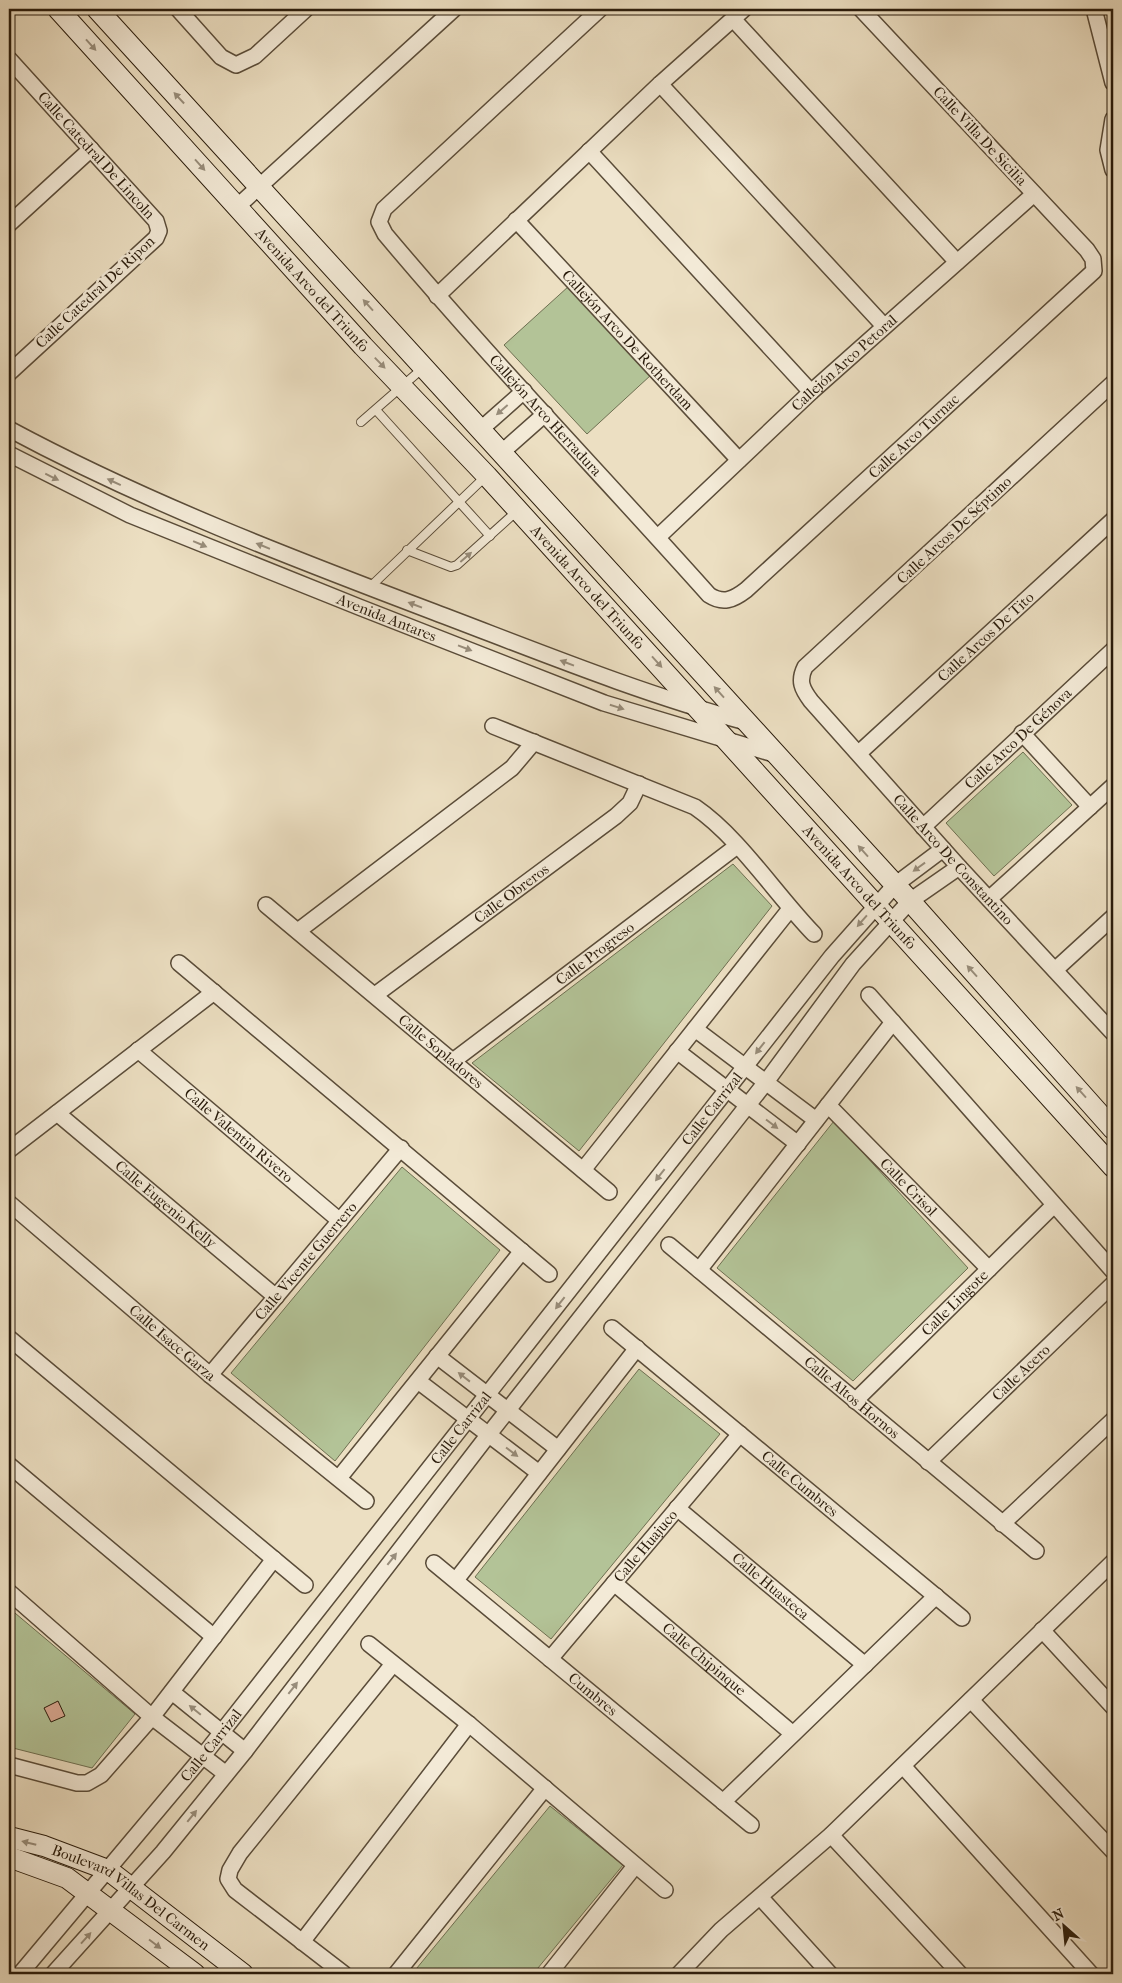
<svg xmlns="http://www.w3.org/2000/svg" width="1122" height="1983" font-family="'IM FELL French Canon',serif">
	<rect width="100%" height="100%" fill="#ecdfc2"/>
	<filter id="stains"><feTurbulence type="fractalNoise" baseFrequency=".004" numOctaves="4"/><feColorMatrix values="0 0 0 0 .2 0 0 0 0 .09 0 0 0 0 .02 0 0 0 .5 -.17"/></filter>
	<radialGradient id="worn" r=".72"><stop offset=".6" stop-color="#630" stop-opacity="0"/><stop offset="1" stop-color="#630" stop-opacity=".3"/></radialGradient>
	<g fill="#b3c397" stroke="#6e6f51">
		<polygon points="569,286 651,375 587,434 504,345"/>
		<polygon points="1023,752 1072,805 994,876 946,823"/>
		<polygon points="733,864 772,906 579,1151 472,1063"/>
		<polygon points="834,1121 968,1268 853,1381 717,1268"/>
		<polygon points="402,1167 500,1250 335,1461 231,1373"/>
		<polygon points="639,1369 720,1434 551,1639 475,1577"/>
		<polygon points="9,1608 135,1714 92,1768 9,1747"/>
		<polygon points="550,1806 623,1865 533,1974 412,1974"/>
	</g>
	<polygon fill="#dbaa94" stroke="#291b0b" points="58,1701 65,1716 51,1722 44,1708"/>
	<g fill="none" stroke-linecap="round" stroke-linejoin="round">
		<g stroke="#5a4c39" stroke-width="10">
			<g id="lane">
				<polyline points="376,410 490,536"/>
				<polyline points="361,422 423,368"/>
				<polyline points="407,550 451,567 457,565 517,511"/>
				<polyline points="369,588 485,477"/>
			</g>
		</g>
		<g stroke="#5a4c39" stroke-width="18">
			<g id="street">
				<polyline points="178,9 221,57 236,65 255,56 306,9"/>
				<path id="s1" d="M600,9L384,209L379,222L385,234C489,358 601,474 709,595C723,604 733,600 746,590L1094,271L1093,259L1087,250L861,9"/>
				<polyline points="1094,9 1113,83"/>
				<polyline points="733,19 957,262"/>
				<path id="s2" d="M9,59L156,221L159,231L156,238L9,373"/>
				<polyline points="660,84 884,326"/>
				<polyline points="1113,119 1108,150 1113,170"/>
				<polyline points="589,151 811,392"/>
				<polyline points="238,206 454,9"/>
				<path id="s3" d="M516,220L739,460"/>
				<polyline points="9,224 91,149"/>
				<polyline points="437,296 660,84 744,9"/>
				<path id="s4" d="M1113,383L805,667C798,681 802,689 811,701L959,867L1113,1033"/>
				<path d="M9,429C145,502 289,557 434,612C537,651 639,693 746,722"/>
				<polyline points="480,430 524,391"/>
				<polyline points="501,453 545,414"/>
				<path id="s5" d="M9,454L130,515L359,607L604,703L777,755"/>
				<path id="s6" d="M658,537L811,392L1034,194"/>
				<path d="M493,726L695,807C739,837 776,895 814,934"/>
				<polyline points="1022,733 1090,807"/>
				<path id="s7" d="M859,753L1113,520"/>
				<path id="s8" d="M923,827L1113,650"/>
				<polyline points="989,899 1113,786"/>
				<path id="s9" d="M266,905L609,1192"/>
				<polyline points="298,931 512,768 534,742"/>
				<polyline points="179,963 549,1274"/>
				<polyline points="1055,970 1113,917"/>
				<path id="s10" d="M375,995L616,816L630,803L639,784"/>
				<polyline points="869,995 1113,1271"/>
				<polyline points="695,1029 816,1120"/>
				<path id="s11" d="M138,1050L340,1221"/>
				<polyline points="677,1051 798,1144"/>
				<path id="s12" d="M453,1061L737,846"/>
				<path id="s13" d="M828,1105L989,1269"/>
				<path id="s14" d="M57,1113L276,1297"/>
				<polyline points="9,1150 214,992"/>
				<polyline points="583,1170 790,909"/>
				<path id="s15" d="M9,1203L210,1375L366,1501"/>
				<path id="s16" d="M669,1245L1036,1551"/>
				<polyline points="699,1270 893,1022"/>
				<path id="s17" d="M612,1328L962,1618"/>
				<polyline points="9,1338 305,1585"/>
				<polyline points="437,1356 558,1449"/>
				<path id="s18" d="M210,1375L401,1148"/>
				<polyline points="418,1381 539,1473"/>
				<path id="s19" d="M855,1401L1054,1205"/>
				<path id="s20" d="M928,1462L1113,1284"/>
				<polyline points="9,1465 214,1637"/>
				<polyline points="339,1478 522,1251"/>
				<path id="s21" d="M677,1508L865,1665"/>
				<polyline points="1002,1524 1113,1420"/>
				<path id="s22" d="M434,1563L751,1825"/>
				<polyline points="456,1580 637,1348"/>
				<path id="s23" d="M614,1583L793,1734"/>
				<polyline points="9,1592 152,1717 226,1774"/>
				<polyline points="1042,1630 1113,1707"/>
				<polyline points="369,1644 469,1724 665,1890"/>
				<path id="s24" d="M550,1659L740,1434"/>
				<polyline points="172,1692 245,1751"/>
				<polyline points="971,1700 1113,1851"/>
				<polyline points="9,1765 77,1783 87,1783 101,1775 152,1717 274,1559"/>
				<polyline points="903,1766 1091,1974"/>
				<polyline points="723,1802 936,1596"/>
				<polyline points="831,1835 960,1974"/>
				<polyline points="761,1898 830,1974"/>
				<polyline points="302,1942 469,1724"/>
				<path id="s25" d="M20,1974L203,1756L832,956L895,885L943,849"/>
				<polyline points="53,1974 163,1852 245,1751 489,1434 766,1082 853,964 910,901 959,867"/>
				<polyline points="344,1974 235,1890 228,1879 230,1870 240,1853 393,1664"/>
				<polyline points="396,1974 545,1788"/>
				<polyline points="549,1974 635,1866"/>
				<polyline points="679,1974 721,1930 831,1835 1113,1562"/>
			</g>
		</g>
		<g stroke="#291b0b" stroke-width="22">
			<g id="secondary">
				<path id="s26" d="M58,9L363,346L487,476L1113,1167"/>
				<polyline points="97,9 910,901 1113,1129"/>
				<path id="s27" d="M9,1837L44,1846L108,1870L243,1974"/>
				<polyline points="9,1857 67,1878 195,1974"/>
			</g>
		</g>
		<use href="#lane" stroke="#f3ead7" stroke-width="8"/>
		<use href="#street" stroke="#f3ead7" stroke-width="15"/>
		<use href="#secondary" stroke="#f3ead7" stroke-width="20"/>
	</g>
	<defs><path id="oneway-solid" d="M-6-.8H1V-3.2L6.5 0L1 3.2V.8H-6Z" transform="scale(1.25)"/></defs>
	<g fill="#988d7b">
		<use href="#oneway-solid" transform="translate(91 45) rotate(48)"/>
		<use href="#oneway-solid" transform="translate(179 98) rotate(-133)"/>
		<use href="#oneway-solid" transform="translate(200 165) rotate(48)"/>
		<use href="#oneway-solid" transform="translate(368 305) rotate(-132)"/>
		<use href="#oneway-solid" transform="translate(380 363) rotate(46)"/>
		<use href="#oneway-solid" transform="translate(502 410) rotate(139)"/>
		<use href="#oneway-solid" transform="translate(52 477) rotate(26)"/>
		<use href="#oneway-solid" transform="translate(114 482) rotate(-155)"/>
		<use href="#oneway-solid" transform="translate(200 544) rotate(23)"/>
		<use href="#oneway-solid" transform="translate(263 546) rotate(-158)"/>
		<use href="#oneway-solid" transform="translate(466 557) rotate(-41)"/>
		<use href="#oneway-solid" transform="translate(415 605) rotate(-159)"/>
		<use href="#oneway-solid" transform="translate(465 648) rotate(21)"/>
		<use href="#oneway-solid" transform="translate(657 662) rotate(48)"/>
		<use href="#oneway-solid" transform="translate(567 663) rotate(-159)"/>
		<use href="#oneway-solid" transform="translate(719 692) rotate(-132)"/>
		<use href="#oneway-solid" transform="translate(617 707) rotate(17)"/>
		<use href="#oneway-solid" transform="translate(863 851) rotate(-132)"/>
		<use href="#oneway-solid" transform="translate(919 867) rotate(144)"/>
		<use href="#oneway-solid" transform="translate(862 921) rotate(131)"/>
		<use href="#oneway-solid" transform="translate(972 971) rotate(-132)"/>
		<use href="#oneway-solid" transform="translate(760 1048) rotate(128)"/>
		<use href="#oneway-solid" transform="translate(1081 1092) rotate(-132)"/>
		<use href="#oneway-solid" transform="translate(772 1124) rotate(37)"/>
		<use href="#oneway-solid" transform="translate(660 1175) rotate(128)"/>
		<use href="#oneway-solid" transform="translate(560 1303) rotate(128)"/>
		<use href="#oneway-solid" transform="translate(464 1377) rotate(-142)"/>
		<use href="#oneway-solid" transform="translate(512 1452) rotate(37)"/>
		<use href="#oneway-solid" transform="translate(392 1559) rotate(-52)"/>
		<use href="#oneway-solid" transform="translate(293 1688) rotate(-52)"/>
		<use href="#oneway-solid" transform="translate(195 1710) rotate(-141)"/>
		<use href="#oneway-solid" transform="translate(192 1816) rotate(-51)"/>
		<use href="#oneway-solid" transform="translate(29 1843) rotate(-166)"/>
		<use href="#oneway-solid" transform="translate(86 1938) rotate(-48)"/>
		<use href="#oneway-solid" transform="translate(155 1944) rotate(37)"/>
	</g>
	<g text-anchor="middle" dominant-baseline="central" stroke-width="5" stroke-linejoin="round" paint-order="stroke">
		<g font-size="15" fill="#291b0b" stroke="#f3ead7">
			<text transform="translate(980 136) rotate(47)">Calle Villa De Sicilia</text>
			<text stroke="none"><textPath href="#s2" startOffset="130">Calle Catedral De Lincoln</textPath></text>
			<text stroke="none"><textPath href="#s26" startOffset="379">Avenida Arco del Triunfo</textPath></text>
			<text transform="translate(95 292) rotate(-43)">Calle Catedral De Ripon</text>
			<text stroke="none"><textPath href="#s3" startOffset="164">Callejón Arco De Rotherdam</textPath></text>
			<text stroke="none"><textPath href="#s6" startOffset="255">Callejón Arco Petoral</textPath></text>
			<text stroke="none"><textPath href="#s1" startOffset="564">Callejón Arco Herradura</textPath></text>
			<text stroke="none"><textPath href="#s1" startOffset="1075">Calle Arco Turnac</textPath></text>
			<text transform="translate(954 530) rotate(-43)">Calle Arcos De Séptimo</text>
			<text stroke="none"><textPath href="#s26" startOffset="784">Avenida Arco del Triunfo</textPath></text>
			<text stroke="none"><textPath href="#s5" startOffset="412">Avenida Antares</textPath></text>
			<text stroke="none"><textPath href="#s7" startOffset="172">Calle Arcos De Tito</textPath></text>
			<text stroke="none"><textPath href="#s8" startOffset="130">Calle Arco De Génova</textPath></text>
			<text stroke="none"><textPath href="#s4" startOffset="669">Calle Arco De Constantino</textPath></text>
			<text stroke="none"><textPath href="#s26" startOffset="1189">Avenida Arco del Triunfo</textPath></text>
			<text stroke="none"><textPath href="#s10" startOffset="170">Calle Obreros</textPath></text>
			<text stroke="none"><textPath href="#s12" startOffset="178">Calle Progreso</textPath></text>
			<text stroke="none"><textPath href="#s9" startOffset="228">Calle Sopladores</textPath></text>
			<text stroke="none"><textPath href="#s25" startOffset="1108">Calle Carrizal</textPath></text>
			<text stroke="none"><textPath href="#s11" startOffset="132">Calle Valentin Rivero</textPath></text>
			<text stroke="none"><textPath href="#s13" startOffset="115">Calle Crisol</textPath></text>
			<text stroke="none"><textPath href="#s14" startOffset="142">Calle Eugenio Kelly</textPath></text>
			<text stroke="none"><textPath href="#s18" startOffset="149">Calle Vicente Guerrero</textPath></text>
			<text stroke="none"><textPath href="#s19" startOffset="140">Calle Lingote</textPath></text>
			<text stroke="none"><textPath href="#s15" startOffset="215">Calle Isacc Garza</textPath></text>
			<text stroke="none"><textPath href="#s20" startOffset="129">Calle Acero</textPath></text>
			<text stroke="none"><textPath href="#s16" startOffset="238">Calle Altos Hornos</textPath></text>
			<text stroke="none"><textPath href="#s25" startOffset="702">Calle Carrizal</textPath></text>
			<text stroke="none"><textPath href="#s17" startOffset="244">Calle Cumbres</textPath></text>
			<text stroke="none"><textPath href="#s24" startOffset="148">Calle Huajuco</textPath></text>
			<text stroke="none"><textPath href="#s21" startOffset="122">Calle Huasteca</textPath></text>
			<text stroke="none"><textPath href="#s23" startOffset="118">Calle Chipinque</textPath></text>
			<text stroke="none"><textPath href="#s22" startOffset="206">Cumbres</textPath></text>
			<text stroke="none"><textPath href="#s25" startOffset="298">Calle Carrizal</textPath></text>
			<text stroke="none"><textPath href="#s27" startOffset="138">Boulevard Villas Del Carmen</textPath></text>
		</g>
	</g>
	<rect width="1122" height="1983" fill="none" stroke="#ecdfc2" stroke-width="30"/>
	<rect x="10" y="10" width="1102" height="1963" fill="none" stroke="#291b0b" stroke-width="2.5"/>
	<rect x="15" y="15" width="1092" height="1953" fill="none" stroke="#291b0b"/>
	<g transform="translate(1064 1926) rotate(333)" stroke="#f3ead7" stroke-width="4" paint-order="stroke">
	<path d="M0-4L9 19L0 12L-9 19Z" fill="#291b0b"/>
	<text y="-8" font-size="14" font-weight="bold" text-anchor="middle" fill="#291b0b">N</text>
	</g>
	<rect width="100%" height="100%" filter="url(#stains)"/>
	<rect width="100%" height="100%" fill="url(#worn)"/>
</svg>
